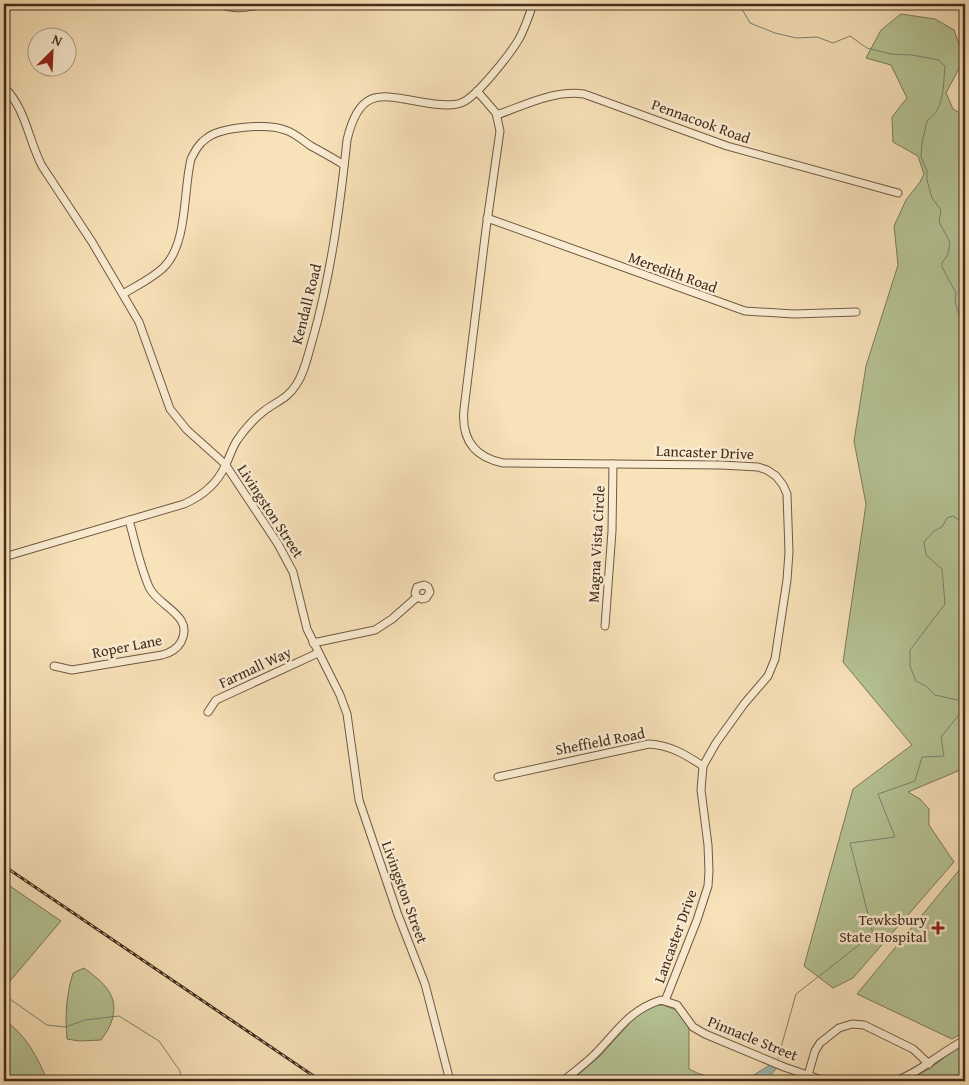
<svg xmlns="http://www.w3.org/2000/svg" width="969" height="1085" font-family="'Gentium Book Plus',serif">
	<rect width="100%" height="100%" fill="#f8e2b9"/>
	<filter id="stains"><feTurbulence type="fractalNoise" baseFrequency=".004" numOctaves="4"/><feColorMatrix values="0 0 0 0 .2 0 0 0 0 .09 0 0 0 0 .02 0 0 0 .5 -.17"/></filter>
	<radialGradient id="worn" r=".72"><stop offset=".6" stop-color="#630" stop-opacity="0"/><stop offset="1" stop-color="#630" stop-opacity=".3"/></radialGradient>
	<g fill="#b6c495" stroke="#7c7858">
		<polygon points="901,14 935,19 954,30 964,59 946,93 953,109 965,116 965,768 908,792 920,799 929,809 929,825 954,862 853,978 833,988 804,966 853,789 912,745 843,662 866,504 854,441 866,366 898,265 894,226 906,200 920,182 924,174 918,156 893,142 892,117 907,98 891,65 866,58 881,30"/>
		<polygon points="965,863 965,1032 952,1039 857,994"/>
		<polygon points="4,882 61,921 4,988"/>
		<path d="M84,968C103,982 121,996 111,1023C109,1029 104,1035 101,1040L79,1041L67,1039C65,1017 66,995 73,973Z"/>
		<path d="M656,1005H663L676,1010L689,1024V1069C699,1075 710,1076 721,1081H571L600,1056L638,1014Z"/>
		<path d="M4,1020C25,1033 39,1059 47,1081H4Z"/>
		<polygon points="965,1042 965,1081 906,1081 929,1069"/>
	</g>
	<polygon fill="#9dbdb2" stroke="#798375" points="770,1065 777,1068 765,1081 744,1081"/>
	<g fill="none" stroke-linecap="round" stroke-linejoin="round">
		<g stroke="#798375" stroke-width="1">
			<path d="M739,4L750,23L775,33L796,38L817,37L833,43L850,36L867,48L891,54L912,55L939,60L945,66C943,86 945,108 927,121L922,143L921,157L927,171V180L932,198L941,210L939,222L950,242L948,254L942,263V267L956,293L955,302L960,318L965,320"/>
			<polyline points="4,995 47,1025 65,1027 85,1020 119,1016 159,1041 180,1071 181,1081"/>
			<polyline points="778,1058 796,994 873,934 850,843 895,837 878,794 915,781 922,757 944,756 941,737 965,707 962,701 935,695 926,686 916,681 910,666 910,650 945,604 942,569 926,555 924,542 934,531 942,527 947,518 953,516 965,524"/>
		</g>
		<g stroke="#705942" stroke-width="9">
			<g id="minor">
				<path d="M220,4C234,10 249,8 263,4"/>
				<path d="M4,87C26,109 28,139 42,166L92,242L139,322L170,409L187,430L225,464L278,544L293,572L307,629L340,695L347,714L359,800L398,915L425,984L450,1081"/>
				<path d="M477,91L496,113L500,131L486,229L464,409C461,439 474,457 503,463L721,465L758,467L767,470L776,476L783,485L787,494L789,552L787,580L775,659L768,676L744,704L716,743L703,766L701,790L708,845L709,871L708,886L697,920L665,1001"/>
				<path d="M497,115C525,105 554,90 584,94L727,146L898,193"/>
				<polyline points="487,218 745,311 794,314 856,312"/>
				<path d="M123,294C136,286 153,278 164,267C188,243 183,191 191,159C195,151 199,143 207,138C221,127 268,123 285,130C295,133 302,140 311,146C322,152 333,158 344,165"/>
				<path d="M4,557L184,504C202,496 217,484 225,466C230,457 232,447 238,439C245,429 255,418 264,411C276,402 288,398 296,385C305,372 308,354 313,338C331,274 340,207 347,140C361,80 387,98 434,104C443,105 452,106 461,103C476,98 510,54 519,39C525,28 529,16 533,4"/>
				<polyline points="605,626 612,531 613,464"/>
				<polyline points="313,643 375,630 392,619 417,597 422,599 426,598 430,592 428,587 424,585 417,587 415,593 417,597"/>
				<path d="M54,666L72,670L162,655C170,653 177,649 181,642C195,615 158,607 149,587C140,566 135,542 129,520"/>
				<polyline points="208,712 216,700 318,653"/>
				<path d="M498,777L649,744C670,745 686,755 703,766"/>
				<polyline points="808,1075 815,1051 820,1043 839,1028 852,1024 864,1025 913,1049 929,1064"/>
				<path d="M563,1081C575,1071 588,1062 598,1051C619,1029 630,1010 661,1000L677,1005L693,1027L705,1034L784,1067L825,1081"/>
				<path d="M895,1081C921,1072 941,1052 965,1040"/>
			</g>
		</g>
		<use href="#minor" stroke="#faecd2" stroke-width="7"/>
		<g stroke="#432b1a" stroke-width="3">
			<polyline id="rail" points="4,866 321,1081"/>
		</g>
		<use href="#rail" stroke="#faecd2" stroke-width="1" stroke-dasharray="4" stroke-linecap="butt"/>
	</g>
	<path fill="#8f2418" stroke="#faecd2" stroke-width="2" d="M935.5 920.5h5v5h5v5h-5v5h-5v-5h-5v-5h5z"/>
	<g text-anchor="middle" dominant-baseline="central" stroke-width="5" stroke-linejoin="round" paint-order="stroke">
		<g font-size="15" fill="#432b1a" stroke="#faecd2">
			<text transform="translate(701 121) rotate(20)">Pennacook Road</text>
			<text transform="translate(673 272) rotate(20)">Meredith Road</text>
			<text transform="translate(306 304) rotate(-76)">Kendall Road</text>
			<text transform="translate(705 452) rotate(2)">Lancaster Drive</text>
			<text transform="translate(271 511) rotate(57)">Livingston Street</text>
			<text transform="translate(596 544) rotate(-87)">Magna Vista Circle</text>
			<text transform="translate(127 646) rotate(-11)">Roper Lane</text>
			<text transform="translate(255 667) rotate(-25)">Farmall Way</text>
			<text transform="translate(600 741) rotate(-11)">Sheffield Road</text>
			<text transform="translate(405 892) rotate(70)">Livingston Street</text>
			<text transform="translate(675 936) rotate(-70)">Lancaster Drive</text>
			<text transform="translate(753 1038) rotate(22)">Pinnacle Street</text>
		</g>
		<g font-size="15" fill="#432b1a" stroke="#faecd2" text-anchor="end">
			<text x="927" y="919">Tewksbury<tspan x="927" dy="17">State Hospital</tspan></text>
		</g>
	</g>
	<rect width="969" height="1085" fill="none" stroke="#f8e2b9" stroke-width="20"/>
	<rect x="5" y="5" width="959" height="1075" fill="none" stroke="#432b1a" stroke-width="2.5"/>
	<rect x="10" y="10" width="949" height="1065" fill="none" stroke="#432b1a"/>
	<g transform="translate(52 52) rotate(24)"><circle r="24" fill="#faecd2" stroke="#b19f88"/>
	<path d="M0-4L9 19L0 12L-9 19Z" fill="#8f2418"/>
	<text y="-8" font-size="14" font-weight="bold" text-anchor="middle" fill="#432b1a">N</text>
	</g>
	<rect width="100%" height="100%" filter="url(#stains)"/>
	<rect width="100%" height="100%" fill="url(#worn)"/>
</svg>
